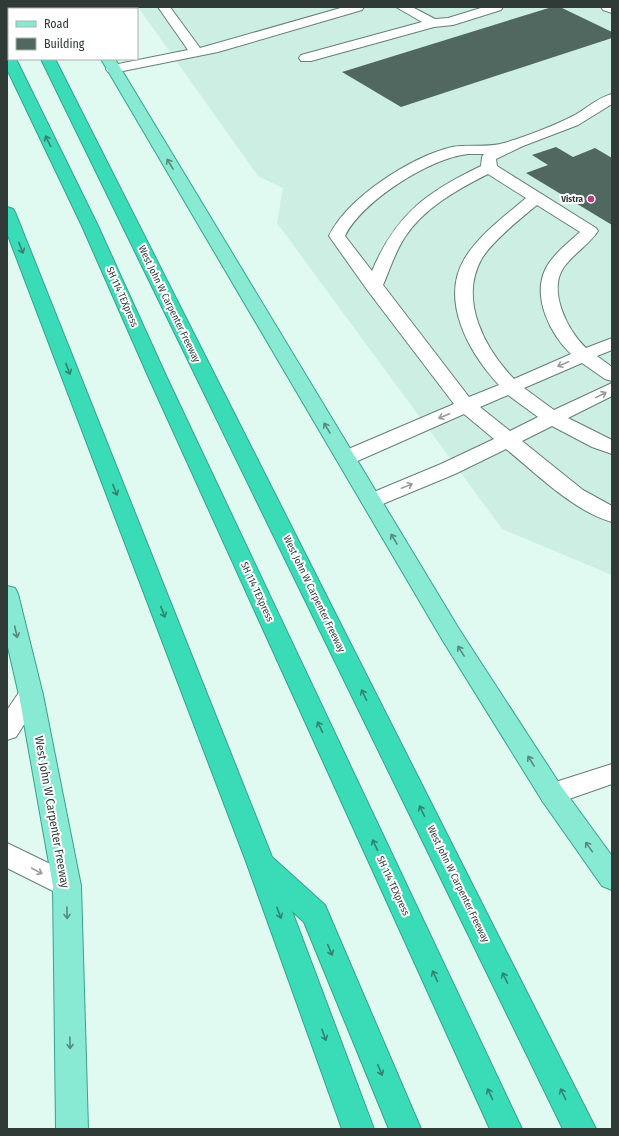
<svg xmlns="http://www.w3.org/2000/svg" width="619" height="1136" font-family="'Fira Sans Condensed',sans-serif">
	<rect width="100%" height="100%" fill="#e0faf1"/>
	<polygon fill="#cceee3" points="138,7 612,7 612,575 502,529 277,223 283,188 258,176"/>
	<g fill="#516860">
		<polygon points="552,7 560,7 612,32 612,38 401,107 342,72"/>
		<polygon points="556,147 573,157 595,148 612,158 612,225 526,173 548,165 532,155"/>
	</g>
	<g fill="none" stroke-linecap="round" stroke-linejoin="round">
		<g stroke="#677e77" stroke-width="2">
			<g id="minor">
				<polygon points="158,7 170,7 200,48 344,7 364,7 362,10 218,52 113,73 108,72 106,69 108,66 188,50"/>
				<polygon points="396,7 412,7 435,19 448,18 484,7 503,7 501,10 453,25 434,27 311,61 301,61 299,58 301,55 422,22"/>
				<polygon points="601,7 612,7 612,13 603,10"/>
				<path d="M612,94V104L578,125L523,146L496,159L497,166L596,228L598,231C589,245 574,253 564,267C547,291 568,331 586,348L612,338V350L597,356L612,367V381L605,379L582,363L524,388L554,410L612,383V396L568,418L612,440V454L592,447L552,426L522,441L583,490L612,506V522C573,511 537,474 506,449L455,474L378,506L371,508L364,506L361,501L364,496L441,464L494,439L464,414L353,463L346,465L339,463L336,458L339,453L454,404L368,291L329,236C348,197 411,157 452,147C469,144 488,148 504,143C525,137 556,125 575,115C587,108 599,97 612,94ZM468,154H484L482,157L481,166C427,192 396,214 372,271L345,236C362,201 430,158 468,154ZM488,174L526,198C505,216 480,234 465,258C439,300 469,353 499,385L469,397L383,285C390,269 395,252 405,237C424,208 458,189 488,174ZM537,205L580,232C568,243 552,255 545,270C532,298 551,335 571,354L514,379C485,349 459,301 481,260C490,243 521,218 537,205ZM508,395L538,417L510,431L480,407Z"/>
				<polygon points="31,686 40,688 43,695 16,737 7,740 7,710 22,688"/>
				<polygon points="612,764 612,784 552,805 543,802 539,794 543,786"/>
				<polygon points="7,843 77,877 81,886 77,895 67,898 7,868"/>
			</g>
		</g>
		<g stroke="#36a38a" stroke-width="2">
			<g id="major">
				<polygon points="71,7 83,7 84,9 72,9"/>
				<polygon points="101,59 115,59 459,629 561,786 612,856 612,890 602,886 543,802 443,641"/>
				<polygon points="7,586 15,588 18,594 43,695 81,886 88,1129 56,1129 53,886 19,695 7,643"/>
			</g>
		</g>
		<g stroke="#36a38a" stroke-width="2">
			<g id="highway">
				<polygon points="16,7 28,7 29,9 17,9"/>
				<polygon points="7,15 9,16 9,27 7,26"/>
				<polygon points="7,51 9,52 9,59 16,59 98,226 167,378 522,1129 490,1129 149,378 82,226 7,69"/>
				<polygon points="41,59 55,59 596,1129 563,1129"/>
				<polygon points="7,207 13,209 15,212 272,857 325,905 421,1129 389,1129 304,922 292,911 374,1129 342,1129 247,864 7,233"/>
			</g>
		</g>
		<use href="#minor" fill="#fff" fill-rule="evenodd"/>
		<use href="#major" fill="#89ead4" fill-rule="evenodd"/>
		<use href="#highway" fill="#3adcb7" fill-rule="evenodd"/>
	</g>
	<defs><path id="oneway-shaft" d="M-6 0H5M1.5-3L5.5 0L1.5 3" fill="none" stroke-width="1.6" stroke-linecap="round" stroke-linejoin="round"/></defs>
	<g stroke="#348371">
		<use href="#oneway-shaft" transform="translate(48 141) rotate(-116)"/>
		<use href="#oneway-shaft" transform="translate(21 248) rotate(69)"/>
		<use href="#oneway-shaft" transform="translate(68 369) rotate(69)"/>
		<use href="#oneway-shaft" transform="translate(115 490) rotate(69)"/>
		<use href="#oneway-shaft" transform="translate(163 612) rotate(69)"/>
		<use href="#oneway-shaft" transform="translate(364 695) rotate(-116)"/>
		<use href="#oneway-shaft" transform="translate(320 727) rotate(-115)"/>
		<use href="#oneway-shaft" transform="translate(422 811) rotate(-116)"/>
		<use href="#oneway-shaft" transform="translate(375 845) rotate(-115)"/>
		<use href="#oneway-shaft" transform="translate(279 913) rotate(70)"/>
		<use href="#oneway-shaft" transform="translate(330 950) rotate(67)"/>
		<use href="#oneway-shaft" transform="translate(435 976) rotate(-115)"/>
		<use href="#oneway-shaft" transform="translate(505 978) rotate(-116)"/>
		<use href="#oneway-shaft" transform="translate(324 1035) rotate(70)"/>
		<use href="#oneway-shaft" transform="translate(380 1070) rotate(67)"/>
		<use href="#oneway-shaft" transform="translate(490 1094) rotate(-115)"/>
		<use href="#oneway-shaft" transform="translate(563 1094) rotate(-116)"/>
	</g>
	<g stroke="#58897e">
		<use href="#oneway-shaft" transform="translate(170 164) rotate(-121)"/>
		<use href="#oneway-shaft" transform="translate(327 428) rotate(-121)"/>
		<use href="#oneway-shaft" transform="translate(394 539) rotate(-121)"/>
		<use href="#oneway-shaft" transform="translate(16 632) rotate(77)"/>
		<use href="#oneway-shaft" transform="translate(461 651) rotate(-122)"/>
		<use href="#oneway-shaft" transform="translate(531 761) rotate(-122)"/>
		<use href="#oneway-shaft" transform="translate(589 847) rotate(-125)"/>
		<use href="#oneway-shaft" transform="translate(67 913) rotate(89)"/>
		<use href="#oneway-shaft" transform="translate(70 1043) rotate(89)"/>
	</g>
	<g stroke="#989c9b">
		<use href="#oneway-shaft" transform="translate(563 364) rotate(157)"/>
		<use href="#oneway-shaft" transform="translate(601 395) rotate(-26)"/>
		<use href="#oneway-shaft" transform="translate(444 416) rotate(157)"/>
		<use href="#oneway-shaft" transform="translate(407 486) rotate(-22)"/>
		<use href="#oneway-shaft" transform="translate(37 871) rotate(28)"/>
	</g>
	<circle fill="#bf3a7d" stroke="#fff" stroke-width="1.5" cx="591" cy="199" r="4"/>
	<g text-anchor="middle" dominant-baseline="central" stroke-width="4" stroke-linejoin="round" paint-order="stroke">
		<g font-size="9" font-weight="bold" fill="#303a37" stroke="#fff" text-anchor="end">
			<text x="583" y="199">Vistra</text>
		</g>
		<g font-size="10" fill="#303a37" stroke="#fff">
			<text transform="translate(122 297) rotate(66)">SH 114 TEXpress</text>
			<text transform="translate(169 304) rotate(64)">West John W Carpenter Freeway</text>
			<text transform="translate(257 592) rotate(65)">SH 114 TEXpress</text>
			<text transform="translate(314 594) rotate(64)">West John W Carpenter Freeway</text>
			<text transform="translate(458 884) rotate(64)">West John W Carpenter Freeway</text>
			<text transform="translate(393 886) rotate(65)">SH 114 TEXpress</text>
		</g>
		<g font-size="12" fill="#303a37" stroke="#fff">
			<text transform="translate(52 812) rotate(80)">West John W Carpenter Freeway</text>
		</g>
	</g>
	<rect width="619" height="1136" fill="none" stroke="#303a37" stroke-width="16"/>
	<rect x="8" y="8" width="130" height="52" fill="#ffffff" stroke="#acb0af"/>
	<rect x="16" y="21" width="20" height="6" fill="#89ead4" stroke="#acb0af"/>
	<text x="44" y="28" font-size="12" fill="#303a37">Road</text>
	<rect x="16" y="38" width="20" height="12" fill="#516860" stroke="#acb0af"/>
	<text x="44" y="48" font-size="12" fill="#303a37">Building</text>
</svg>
